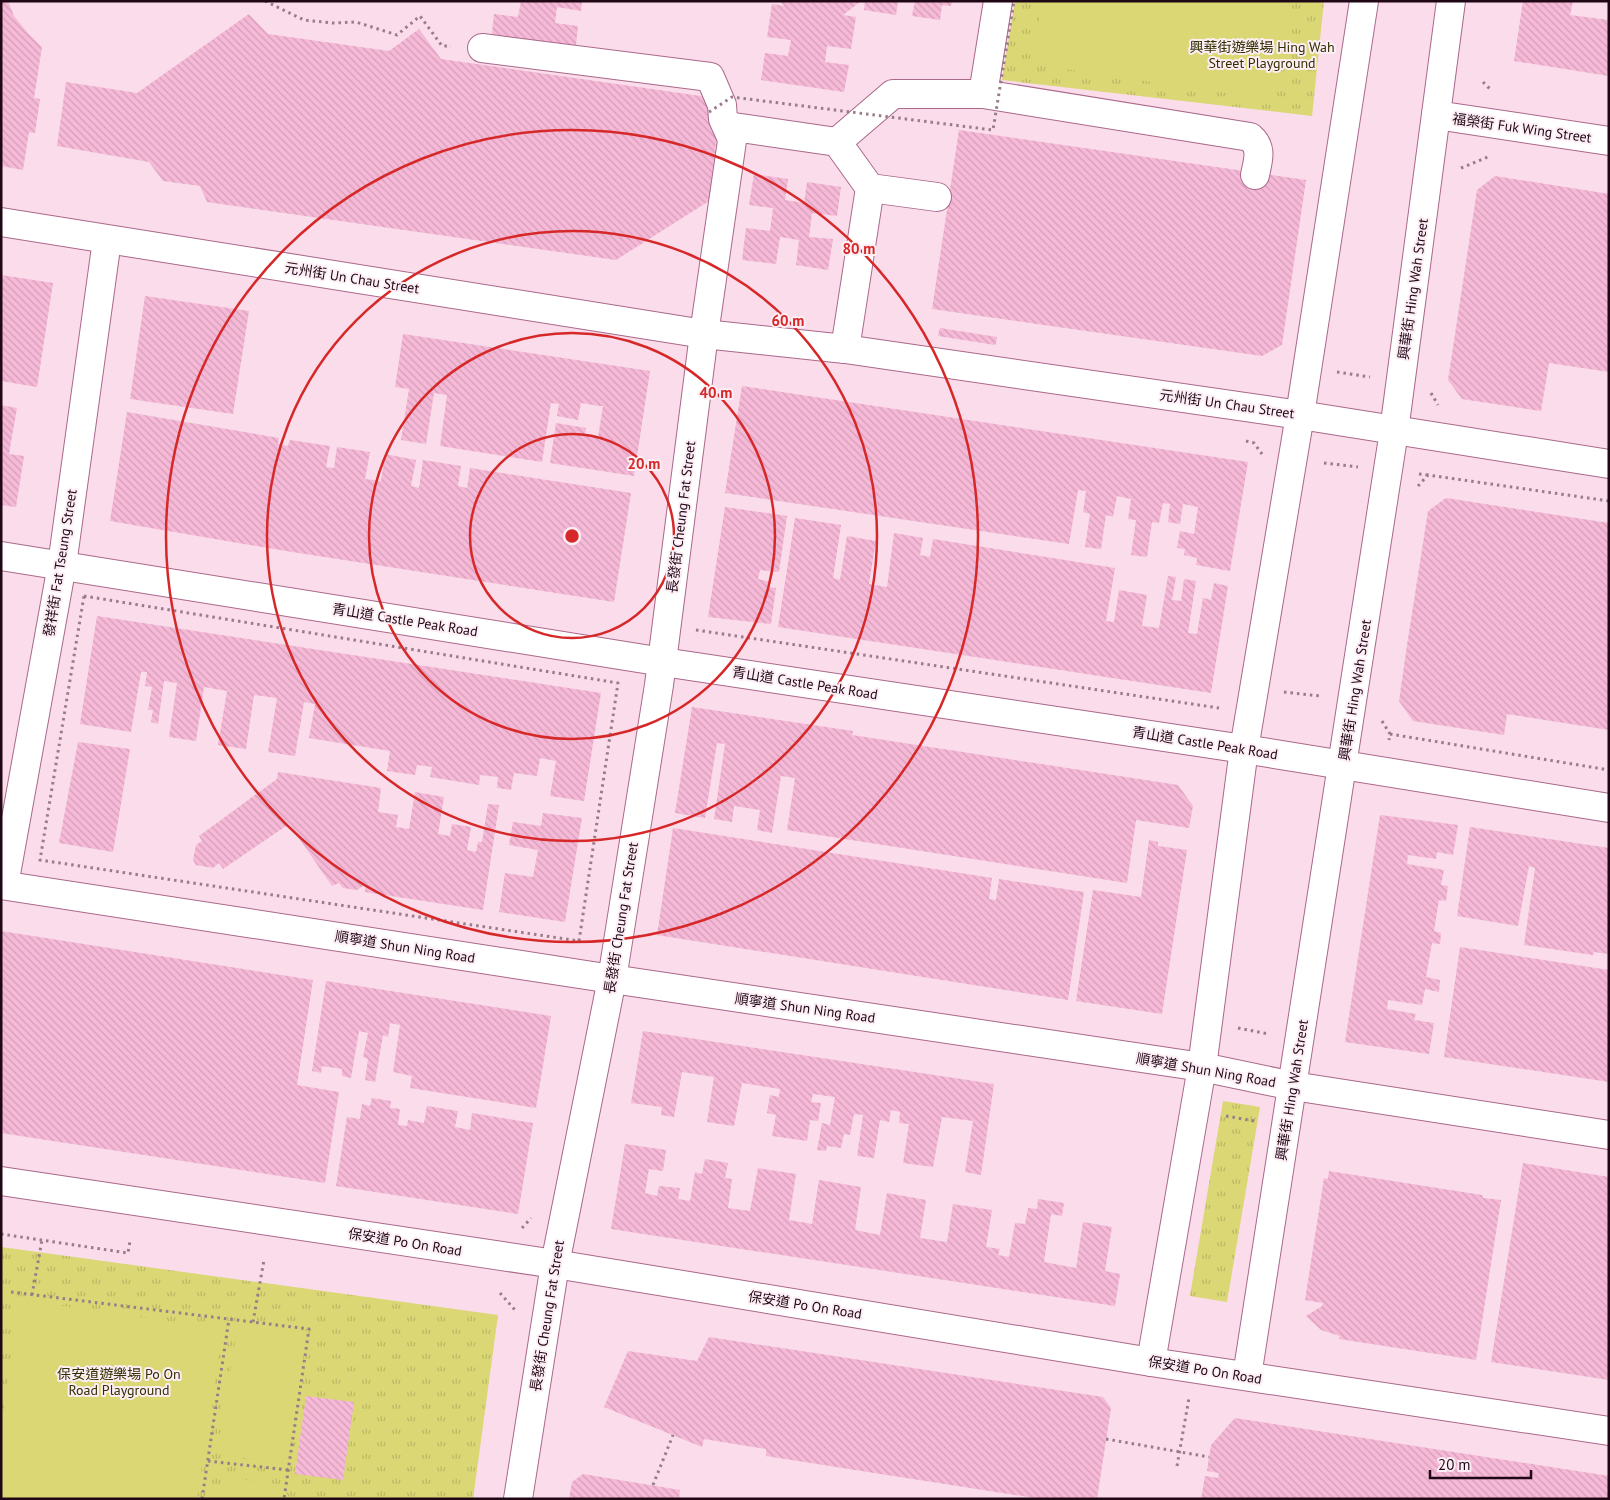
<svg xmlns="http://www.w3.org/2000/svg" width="1610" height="1500" font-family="'PT Sans','Noto Sans TC',sans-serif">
	<defs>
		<pattern id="grass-tufts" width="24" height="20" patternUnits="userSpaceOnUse" patternTransform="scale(1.25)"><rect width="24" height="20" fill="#dad774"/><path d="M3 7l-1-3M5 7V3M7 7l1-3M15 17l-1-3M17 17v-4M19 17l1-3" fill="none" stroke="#bbb764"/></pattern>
		<pattern id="building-back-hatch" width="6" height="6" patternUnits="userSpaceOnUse" patternTransform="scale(1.25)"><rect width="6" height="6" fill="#f6b9d7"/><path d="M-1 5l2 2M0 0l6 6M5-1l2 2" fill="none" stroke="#d39eb8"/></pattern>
	</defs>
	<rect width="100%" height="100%" fill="#fadcea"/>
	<g fill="url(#grass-tufts)">
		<polygon points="1015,1 1324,1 1312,116 1002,80"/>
		<polygon points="1223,1101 1260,1107 1227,1302 1190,1296"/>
		<polygon points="1,1247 498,1315 473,1499 1,1499"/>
	</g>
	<g fill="#dad774">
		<polygon points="1042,1 1288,1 1272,100 1032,64"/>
		<polygon points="20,1300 222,1329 197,1499 1,1499 1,1426"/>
		<polygon points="238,1321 307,1331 288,1464 218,1454"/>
		<polygon points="225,1476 271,1484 268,1499 222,1499"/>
	</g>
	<g fill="url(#building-back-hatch)">
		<polygon points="1,1 8,1 14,16 27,32 42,47 34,98 40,99 35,133 29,132 23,170 1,166"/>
		<polygon points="521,1 582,1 581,11 557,7 555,23 578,26 575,54 491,42 494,14 518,17"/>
		<polygon points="780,1 861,1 843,15 856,17 851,49 827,46 825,62 849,65 844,92 761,80 765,53 788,56 791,40 767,37 772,4 784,6"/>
		<polygon points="865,1 898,1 896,15 864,10"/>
		<polygon points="915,1 952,1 951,6 942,5 940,20 912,16"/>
		<polygon points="1523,1 1573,1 1570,15 1609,20 1609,76 1514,61"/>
		<polygon points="249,14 268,34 389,51 419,29 441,59 708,97 719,117 709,201 616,260 207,202 200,186 163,181 149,162 57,146 66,82 137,93"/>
		<polygon points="959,130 1306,180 1282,345 1262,356 932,309"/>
		<polygon points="754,174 788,179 785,200 804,203 807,182 841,187 837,216 812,213 809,237 833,239 828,270 796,265 799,240 780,237 776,264 742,260 746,228 770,231 773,208 749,205"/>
		<polygon points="1495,176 1609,194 1609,372 1549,363 1541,411 1462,399 1448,380 1477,190"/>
		<polygon points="1,275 53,283 37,387 1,381"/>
		<polygon points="145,296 249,311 233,414 130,399"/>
		<polygon points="940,328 997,337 996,343 995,345 938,336"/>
		<polygon points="403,334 650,371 634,476 550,463 556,423 586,428 585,434 598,437 603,406 599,406 581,403 578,420 557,416 559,404 551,403 542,462 440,446 447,395 434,393 426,444 401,440 409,389 395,387"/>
		<polygon points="742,386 1248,462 1230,571 1196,565 1197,558 1184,555 1185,549 1177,548 1180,531 1194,534 1198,507 1183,504 1180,524 1168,522 1170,504 1163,503 1159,523 1152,522 1147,557 1131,555 1136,520 1128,519 1131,499 1117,496 1113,517 1106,515 1101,549 1085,547 1090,514 1083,512 1086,491 1078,490 1069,544 725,493"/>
		<polygon points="1,405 17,408 9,454 24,456 16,507 1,505"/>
		<polygon points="127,412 279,438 278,444 288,446 290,440 330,446 326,467 334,468 337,447 370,452 365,479 381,481 385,454 416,460 411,486 419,488 423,460 461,466 458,486 467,488 470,468 631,493 614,602 286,551 110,521"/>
		<polygon points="1446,498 1609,523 1609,730 1507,714 1504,735 1413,721 1399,701 1407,645 1428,511"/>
		<polygon points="725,507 787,516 779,572 760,570 758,579 771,582 769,587 776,588 771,624 708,617"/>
		<polygon points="795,518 841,525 833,578 840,580 847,536 876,541 869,584 887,587 894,533 923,538 920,555 930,557 933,539 1115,568 1106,621 1114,622 1119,590 1147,595 1142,626 1159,628 1168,576 1176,577 1172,600 1181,601 1184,579 1196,581 1188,633 1197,634 1203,598 1211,600 1214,583 1228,586 1211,693 778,627"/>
		<polygon points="97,616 601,693 584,801 550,796 556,761 540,758 537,776 514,773 511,790 497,788 498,777 480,775 479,785 430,777 432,767 425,766 417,765 415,775 387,771 390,751 309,738 315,704 304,702 295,756 268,752 277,698 254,695 246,749 218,745 227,691 204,687 196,741 169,737 177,683 164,681 158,724 151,722 153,710 148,710 152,687 145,686 147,672 141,672 131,732 80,724"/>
		<polygon points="692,707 853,731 852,735 1178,785 1193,806 1189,828 1136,820 1127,883 787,830 795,778 781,776 772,833 757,830 760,810 734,806 732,822 714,819 725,744 717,743 705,818 675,813"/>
		<polygon points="78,742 130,749 113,852 59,843"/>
		<polygon points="278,772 381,788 378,812 398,815 396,827 409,829 415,792 444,797 438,834 450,836 452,824 471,827 467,850 476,852 478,842 482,842 488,804 499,805 483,910 365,892 366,884 357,890 343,888 339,883 332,886 289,824 223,869 219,863 213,868 196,865 193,860 196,845 202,841 199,836 277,779"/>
		<polygon points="543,813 582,818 565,922 499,912 505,873 533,877 538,850 509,845 513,822 541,826"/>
		<polygon points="1380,815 1458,825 1453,855 1437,852 1436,859 1408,855 1407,864 1444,870 1441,885 1448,886 1446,901 1439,900 1434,931 1441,933 1440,944 1432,943 1426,977 1440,980 1439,992 1425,989 1422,1005 1388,1000 1387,1009 1416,1014 1414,1020 1434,1023 1429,1054 1345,1042"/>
		<polygon points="1470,827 1609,848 1609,954 1594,952 1593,955 1524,945 1535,868 1529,866 1518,926 1457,916"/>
		<polygon points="673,828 992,878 989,899 996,900 999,879 1084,892 1068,1000 657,935"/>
		<polygon points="1149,840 1158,842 1158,846 1187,850 1162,1014 1076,1001 1093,890 1141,897"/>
		<polygon points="1,931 313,980 297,1085 339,1092 325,1183 1,1133"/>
		<polygon points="1460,947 1609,970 1609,1082 1444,1057"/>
		<polygon points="326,981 551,1016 536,1108 410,1088 412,1076 393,1072 400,1025 390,1023 388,1037 383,1035 375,1082 365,1080 368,1059 363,1057 368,1033 359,1031 351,1078 342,1076 342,1069 322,1066 321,1073 312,1071"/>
		<polygon points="643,1031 994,1084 981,1175 965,1172 973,1121 942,1117 933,1167 903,1163 909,1124 899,1123 900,1112 891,1110 889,1122 880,1120 874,1158 857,1156 863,1115 854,1114 850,1135 844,1134 841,1148 827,1146 826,1151 817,1150 822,1123 830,1125 835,1097 813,1094 811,1102 821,1103 818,1121 810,1120 807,1141 772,1136 776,1115 767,1113 770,1095 779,1097 780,1089 742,1083 734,1126 707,1122 714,1077 682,1072 674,1117 661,1115 662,1107 631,1103"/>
		<polygon points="372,1098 391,1101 390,1108 400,1109 398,1125 407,1126 408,1120 424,1123 427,1106 458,1111 455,1127 470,1130 472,1113 533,1123 518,1214 336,1186 347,1117 360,1119 362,1104 370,1106"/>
		<polygon points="625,1144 666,1150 663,1171 649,1169 645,1193 657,1196 659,1186 680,1188 678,1199 690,1201 695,1172 702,1174 705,1159 728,1163 725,1178 732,1179 728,1208 750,1211 758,1168 796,1174 789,1220 812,1224 819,1180 861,1187 855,1230 880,1235 887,1193 926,1200 920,1238 947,1242 953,1204 992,1210 986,1247 1000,1249 998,1255 1009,1257 1015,1223 1025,1224 1028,1208 1037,1209 1038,1199 1064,1203 1062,1216 1051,1214 1044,1262 1076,1268 1083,1222 1112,1227 1105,1271 1120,1274 1115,1306 611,1229"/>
		<polygon points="1523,1163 1609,1177 1609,1380 1491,1362"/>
		<polygon points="1329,1171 1482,1195 1483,1198 1501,1200 1476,1360 1339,1339 1340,1336 1321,1330 1308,1318 1306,1316 1322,1306 1323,1303 1305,1300 1324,1178 1328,1179"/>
		<polygon points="709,1337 1103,1397 1111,1408 1097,1499 1041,1499 766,1456 766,1449 704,1439 702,1447 604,1407 628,1351 697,1361"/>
		<polygon points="306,1396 354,1402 343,1480 295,1474"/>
		<polygon points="1235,1418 1609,1476 1609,1499 1201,1499 1205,1476 1218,1478 1219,1473 1207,1471 1211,1445"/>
		<polygon points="583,1474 680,1490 679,1499 569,1499 572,1482"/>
	</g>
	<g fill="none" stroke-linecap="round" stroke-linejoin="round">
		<g stroke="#aa688b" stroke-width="30">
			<g id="minor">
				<polyline points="482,48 710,77 722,105 723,119 732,139"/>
				<polyline points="983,94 998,1"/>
				<polyline points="1436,115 1609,141"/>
				<path d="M837,142L893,94H983L1250,137C1263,148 1258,160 1255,175"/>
				<polyline points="870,188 937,197"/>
				<polyline points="1,885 612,979 1202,1067 1293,1086 1609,1135"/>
				<polyline points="4,885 62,565 107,240"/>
				<polyline points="1,1181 555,1264 1151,1362 1609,1431"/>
				<polyline points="1151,1362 1202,1067 1244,749 1300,415 1364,1"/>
				<polyline points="1247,1376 1394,431 1451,1"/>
				<polyline points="518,1499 555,1264 612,979 659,685 704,334 734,127 837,142 870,188 845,349"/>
			</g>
		</g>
		<g stroke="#aa688b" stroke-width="30">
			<g id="major">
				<polyline points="1,222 704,334 845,349 1300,415 1609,464"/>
				<polyline points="1,556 663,662 1244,749 1609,808"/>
			</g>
		</g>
		<g stroke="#987c8a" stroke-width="3" stroke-dasharray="2.5 4" stroke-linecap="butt">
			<polyline points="265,1 304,20 332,23 356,22 397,35 420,16 442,46 451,46"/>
			<polyline points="1483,82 1491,90"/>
			<polyline points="1461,168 1490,156"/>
			<polyline points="1337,372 1370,377"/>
			<polyline points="1431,393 1438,405"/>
			<polyline points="1246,441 1254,443 1262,454"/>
			<polyline points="1324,463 1358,467"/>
			<polyline points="1419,474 1428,475"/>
			<polyline points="1418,486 1428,475 1609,501"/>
			<polygon points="84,596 618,683 579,941 40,860"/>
			<polyline points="696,630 1219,708"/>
			<polyline points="1284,692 1320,696"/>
			<polyline points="1382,721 1390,734 1389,740"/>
			<polyline points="1390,734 1609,770"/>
			<polyline points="1238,1028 1269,1034"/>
			<polyline points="1226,1116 1254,1121"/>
			<polyline points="522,1228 531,1218"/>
			<polyline points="1,1234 128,1253 130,1241"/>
			<polyline points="11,1292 309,1329 284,1499"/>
			<polyline points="500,1293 515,1310 514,1312"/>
			<polyline points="32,1295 42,1240"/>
			<polyline points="253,1322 264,1260"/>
			<polyline points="208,1461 288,1470"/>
			<polyline points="1177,1466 1189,1398"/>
			<polyline points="653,1485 673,1435"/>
			<polyline points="202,1499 229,1319"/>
		</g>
		<use href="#minor" stroke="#fff" stroke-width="28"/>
		<use href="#major" stroke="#fff" stroke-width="28"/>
		<g stroke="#987c8a" stroke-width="3" stroke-dasharray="2.5 4" stroke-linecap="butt">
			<polyline points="709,112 732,97 993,130 1014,1"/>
			<polyline points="1106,1439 1209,1457"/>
		</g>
	</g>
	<g fill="none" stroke="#d62828" stroke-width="2.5">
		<circle cx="572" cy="536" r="102"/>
		<circle cx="572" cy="536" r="203"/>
		<circle cx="572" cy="536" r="305"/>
		<circle cx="572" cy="536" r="406"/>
	</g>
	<g text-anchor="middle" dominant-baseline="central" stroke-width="4" stroke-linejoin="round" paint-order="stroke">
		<g font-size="14" fill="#312f00" stroke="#fdeef5">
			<text x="1262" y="47">興華街遊樂場 Hing Wah<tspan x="1262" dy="16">Street Playground</tspan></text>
			<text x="119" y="1374">保安道遊樂場 Po On<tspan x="119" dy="16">Road Playground</tspan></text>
		</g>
		<g font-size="14" fill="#200715" stroke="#fdeef5">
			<text transform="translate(1522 128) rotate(8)">福榮街 Fuk Wing Street</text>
			<text transform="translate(352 278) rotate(9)">元州街 Un Chau Street</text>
			<text transform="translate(1413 289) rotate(-82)">興華街 Hing Wah Street</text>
			<text transform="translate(1227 404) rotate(8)">元州街 Un Chau Street</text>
			<text transform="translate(681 517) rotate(-83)">長發街 Cheung Fat Street</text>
			<text transform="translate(60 563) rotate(-81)">發祥街 Fat Tseung Street</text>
			<text transform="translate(405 620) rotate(9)">青山道 Castle Peak Road</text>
			<text transform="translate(805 683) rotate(9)">青山道 Castle Peak Road</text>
			<text transform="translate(1355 690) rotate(-81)">興華街 Hing Wah Street</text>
			<text transform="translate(1205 743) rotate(9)">青山道 Castle Peak Road</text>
			<text transform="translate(621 918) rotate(-81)">長發街 Cheung Fat Street</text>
			<text transform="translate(405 947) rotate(9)">順寧道 Shun Ning Road</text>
			<text transform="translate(805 1008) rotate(8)">順寧道 Shun Ning Road</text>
			<text transform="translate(1206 1070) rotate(10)">順寧道 Shun Ning Road</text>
			<text transform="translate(1292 1090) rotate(-81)">興華街 Hing Wah Street</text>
			<text transform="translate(405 1242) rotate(9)">保安道 Po On Road</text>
			<text transform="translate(805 1305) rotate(9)">保安道 Po On Road</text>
			<text transform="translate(547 1316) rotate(-81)">長發街 Cheung Fat Street</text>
			<text transform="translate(1205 1370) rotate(9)">保安道 Po On Road</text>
		</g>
	</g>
	<circle cx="572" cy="536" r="8" fill="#d62828" stroke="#fdeef5" stroke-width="2.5"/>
	<g font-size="15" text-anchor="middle" font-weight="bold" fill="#d62828" stroke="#fdeef5" stroke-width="4" stroke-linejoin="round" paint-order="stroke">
		<text x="859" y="254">80 m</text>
		<text x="788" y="326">60 m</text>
		<text x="716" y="398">40 m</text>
		<text x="644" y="469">20 m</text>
	</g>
	<rect width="1610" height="1500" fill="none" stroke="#200715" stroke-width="5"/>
	<path d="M1430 1470v8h101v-8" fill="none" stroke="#200715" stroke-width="2.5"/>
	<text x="1438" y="1470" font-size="15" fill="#200715" stroke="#fdeef5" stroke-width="4" paint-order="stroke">20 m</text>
</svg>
